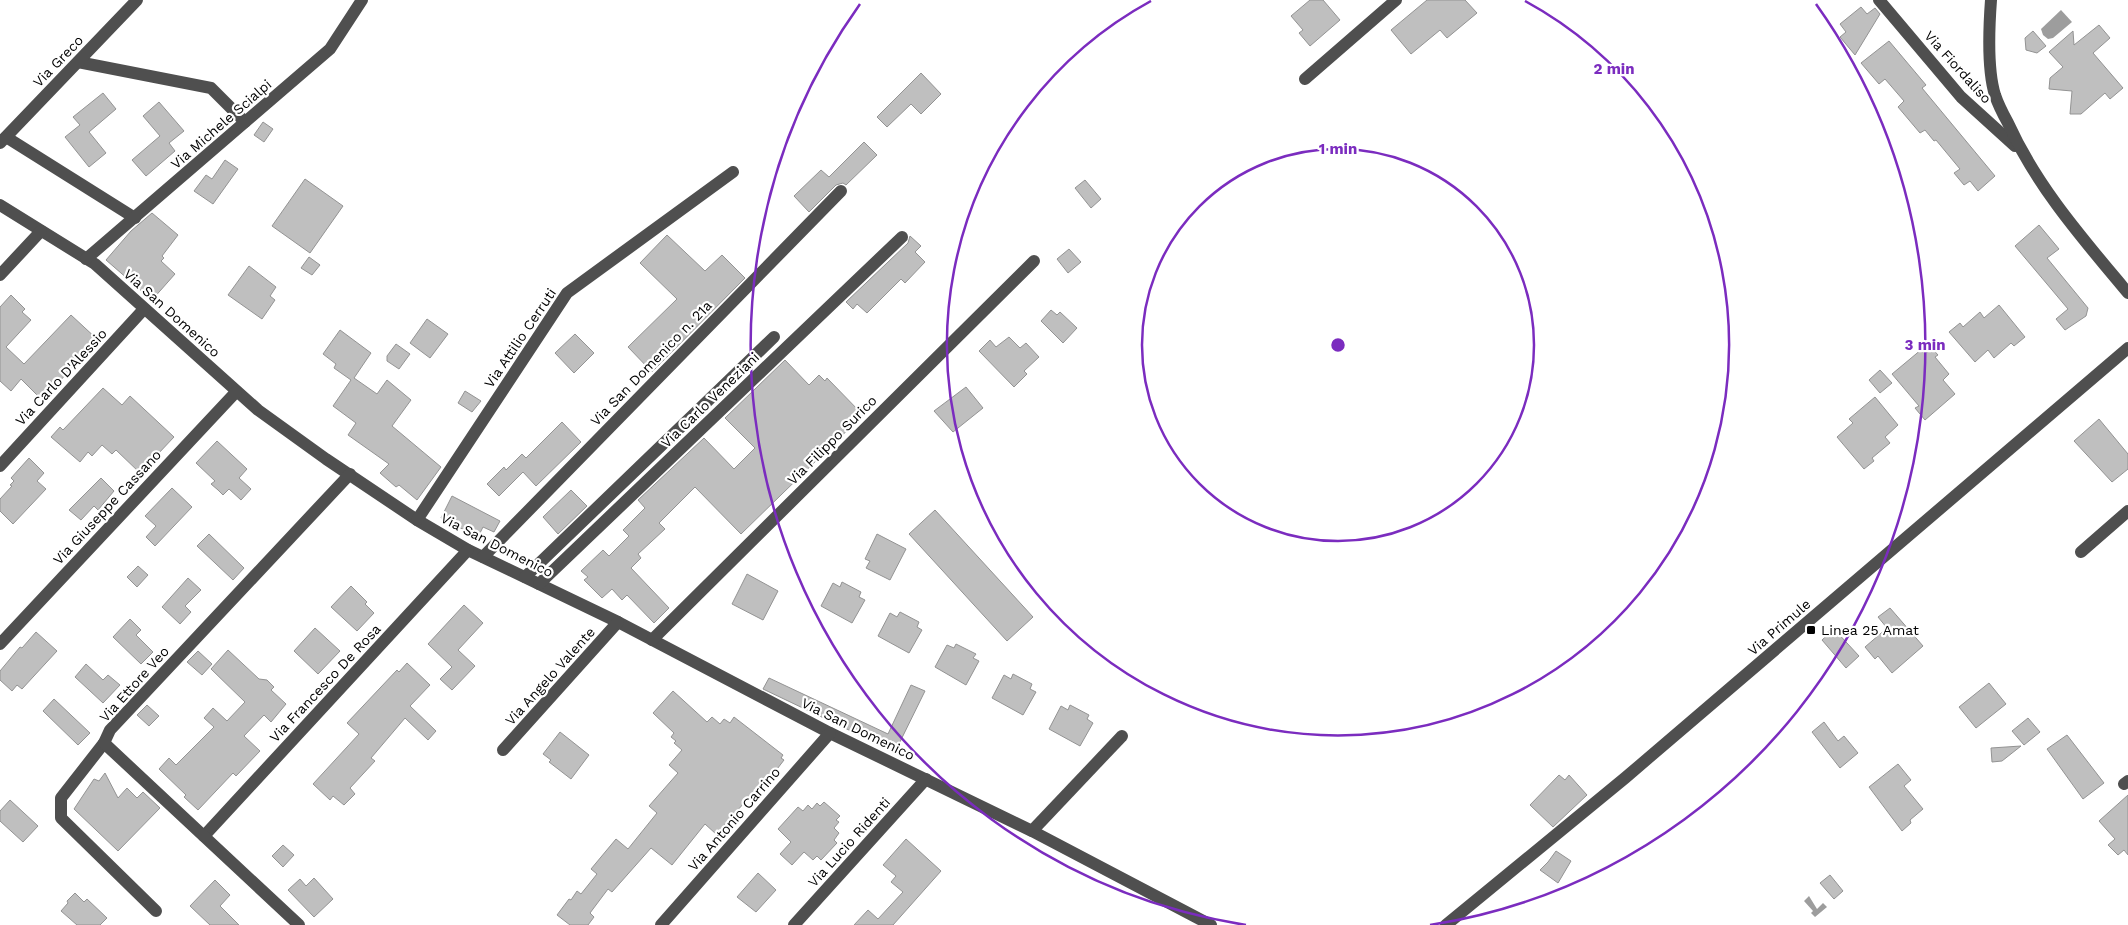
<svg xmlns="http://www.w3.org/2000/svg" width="2128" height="925" font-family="'Work Sans',sans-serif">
	<rect width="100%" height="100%" fill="#fff"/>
	<g fill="#9d9d9d">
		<polygon points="2061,10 2072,22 2053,38 2048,39 2043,35 2041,29"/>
		<polygon points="1809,896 1817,909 1823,903 1827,907 1815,917 1811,913 1813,911 1804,901"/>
	</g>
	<g fill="#bfbfbf" stroke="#939393">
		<polygon points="1310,0 1323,0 1340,20 1310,46 1299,33 1303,30 1291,16"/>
		<polygon points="1427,0 1465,0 1477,13 1447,38 1440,30 1411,54 1391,30"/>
		<polygon points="1861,7 1867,14 1875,8 1880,14 1855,55 1840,37 1846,32 1840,24"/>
		<polygon points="2099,25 2110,38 2093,53 2123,88 2110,99 2105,93 2081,114 2070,114 2072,91 2049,89 2050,78 2063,67 2049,52 2073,31 2074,45"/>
		<polygon points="2033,31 2046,46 2037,53 2026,50 2025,38"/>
		<polygon points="1889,41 1926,85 1922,88 1995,176 1978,191 1970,181 1964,185 1954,173 1960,169 1936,140 1934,141 1925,130 1920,133 1898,107 1904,101 1885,79 1879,84 1861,63"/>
		<polygon points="921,73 941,94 921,114 911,104 887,127 877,117"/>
		<polygon points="103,93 116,109 89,132 106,153 89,167 65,137 80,125 73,117"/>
		<polygon points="159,102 184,131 169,143 175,151 146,176 132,160 160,136 143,116"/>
		<polygon points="263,122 273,129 264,142 254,135"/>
		<polygon points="864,142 877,155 846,185 843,183 836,185 809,212 794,196 821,170 829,177"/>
		<polygon points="225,160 238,169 213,204 194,191 206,175 212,179"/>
		<polygon points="305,179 343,206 310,253 272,226"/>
		<polygon points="1085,180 1101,199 1091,208 1075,188"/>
		<polygon points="152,213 178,235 162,256 164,258 161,261 175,274 152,300 106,260 131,231"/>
		<polygon points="2039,225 2059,249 2047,258 2088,308 2086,316 2065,330 2056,319 2068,309 2015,246"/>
		<polygon points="667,235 705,271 722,255 745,278 652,372 628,347 677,299 640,263"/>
		<polygon points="910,236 921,246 915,252 925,262 905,283 901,279 867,313 857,304 853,309 846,302 908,243"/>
		<polygon points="1069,249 1081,262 1068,273 1057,259"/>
		<polygon points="309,257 320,265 312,275 301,268"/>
		<polygon points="249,266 276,287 270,296 275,300 262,319 228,295"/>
		<polygon points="11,295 25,309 22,312 31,320 6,347 24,364 71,315 98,340 42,400 21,379 11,391 0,381 0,307"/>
		<polygon points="1999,305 2025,337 2014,346 2011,343 1994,358 1988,350 1975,362 1949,332 1960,323 1963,327 1980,312 1984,318"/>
		<polygon points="1051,310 1057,315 1060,312 1077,328 1063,343 1041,321"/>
		<polygon points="427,319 448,334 430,358 410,343"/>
		<polygon points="340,330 371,353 354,378 377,394 387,380 411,400 392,426 441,467 417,500 399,485 396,487 380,473 389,464 348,435 356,423 333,406 351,380 334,368 336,364 323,354"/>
		<polygon points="575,334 594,353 574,373 555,353"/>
		<polygon points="1009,337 1020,348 1026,343 1039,357 1024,371 1027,374 1014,387 979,351 990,340 996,347"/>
		<polygon points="396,344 410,354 399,369 387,361 387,356"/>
		<polygon points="1928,344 1938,355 1935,357 1949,374 1943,380 1955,394 1925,420 1915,408 1919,406 1892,374"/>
		<polygon points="785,360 809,385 819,375 825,381 827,378 863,415 741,534 695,487 659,523 665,529 638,554 641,558 631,568 669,608 654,623 627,595 622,600 612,589 602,598 584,580 588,577 581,571 603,550 609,556 629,536 623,530 645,508 638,500 704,438 734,469 755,448 725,418"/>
		<polygon points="1880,370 1892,383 1880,393 1869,380"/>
		<polygon points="966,387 983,408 953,432 934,411"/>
		<polygon points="103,388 122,405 130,396 174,437 140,473 116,450 112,454 102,445 92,456 88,452 80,462 51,437 60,427 63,430"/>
		<polygon points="465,391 481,401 472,412 458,403"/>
		<polygon points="1875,397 1898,425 1885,437 1890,443 1872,458 1874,461 1864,469 1837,437 1853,423 1849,419"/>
		<polygon points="2099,419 2128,454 2128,469 2112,482 2074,441"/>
		<polygon points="562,422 581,442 536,486 523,472 499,496 487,484 504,467 506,470 522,454 526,458"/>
		<polygon points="217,441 247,469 239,478 251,489 241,500 229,489 223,495 218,490 211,484 215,481 196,463"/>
		<polygon points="29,458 44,473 37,481 46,489 13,524 0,511 0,499 12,486 10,485 14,481 11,478"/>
		<polygon points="101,478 114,491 98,510 94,506 81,520 69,510"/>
		<polygon points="172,488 192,507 155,546 146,537 156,526 145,516"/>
		<polygon points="571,490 587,506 558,534 543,517"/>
		<polygon points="452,496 500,521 494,532 483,527 478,537 441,518"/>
		<polygon points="935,510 1033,617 1007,641 909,534"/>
		<polygon points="209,534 244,568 233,580 197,546"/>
		<polygon points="877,534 906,549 890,580 866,568 870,561 865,559"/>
		<polygon points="138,566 148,575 137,587 127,577"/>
		<polygon points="747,574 778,591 763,620 732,604"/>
		<polygon points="188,578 201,590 185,606 191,612 180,624 162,607"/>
		<polygon points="842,582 861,592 859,597 865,600 852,623 821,606 833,583 840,587"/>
		<polygon points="351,586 367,602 365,604 374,613 357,631 331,607"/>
		<polygon points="464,605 483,623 458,650 475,666 452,690 440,679 452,667 428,644"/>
		<polygon points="1890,608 1923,646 1892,673 1878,656 1875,659 1865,647 1887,628 1878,617"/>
		<polygon points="900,612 919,622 917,627 922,630 909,653 878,636 890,613 897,617"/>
		<polygon points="130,619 141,630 136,635 153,652 141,664 113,637"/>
		<polygon points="315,628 340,651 318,674 294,651"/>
		<polygon points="1834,629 1859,656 1846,668 1822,640"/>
		<polygon points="36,632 57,651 22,689 17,685 12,691 0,680 0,671 20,647 22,648"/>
		<polygon points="956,644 976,654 973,658 979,661 966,685 935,667 947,645 954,648"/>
		<polygon points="228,650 259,679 267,680 274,687 271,690 286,704 271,722 264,715 244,736 260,751 236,776 233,773 198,810 184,797 186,795 159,769 169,758 176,765 214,727 204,718 213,708 227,721 245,702 211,669"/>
		<polygon points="198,651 212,664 202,675 187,662"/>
		<polygon points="407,663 430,685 410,706 436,731 428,740 405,718 371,758 375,761 350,788 355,794 344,805 333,796 330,800 313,784 359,734 347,723 397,670 399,672"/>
		<polygon points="86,664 103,680 108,675 120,685 103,703 75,677"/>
		<polygon points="1013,674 1032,684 1030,689 1036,692 1023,715 992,698 1004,675 1011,679"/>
		<polygon points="769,678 888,734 911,685 925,691 895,752 763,689"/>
		<polygon points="1989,683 2006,704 1976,728 1959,707"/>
		<polygon points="673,691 707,722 712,717 720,724 724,719 730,723 734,717 783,755 781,758 784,760 758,794 755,791 716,834 705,824 672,865 651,848 612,892 608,889 590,913 594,917 588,925 570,925 557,915 569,899 571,900 577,891 581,894 597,874 591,869 616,839 628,849 657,813 649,806 678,773 669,765 682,750 674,743 676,741 671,737 674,733 653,713"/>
		<polygon points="54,699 90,733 78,745 43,711"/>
		<polygon points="147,705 159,716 149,726 137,715"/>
		<polygon points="1070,705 1089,715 1087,719 1093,723 1080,746 1049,729 1061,706 1068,710"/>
		<polygon points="2028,718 2040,732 2024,745 2012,731"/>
		<polygon points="1824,722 1838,741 1844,736 1858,753 1840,768 1812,732"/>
		<polygon points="560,732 589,755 571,779 549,762 551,760 543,754"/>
		<polygon points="2067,735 2104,783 2083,799 2047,749"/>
		<polygon points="2021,746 2002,761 1992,762 1991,748"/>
		<polygon points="1898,764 1911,780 1904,786 1923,809 1910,820 1911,823 1902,831 1869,787"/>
		<polygon points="105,773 118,798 127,788 137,798 143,792 160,808 118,851 74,809 94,779 99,781"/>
		<polygon points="1559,775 1565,780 1569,775 1587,795 1553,827 1530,805"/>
		<polygon points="2128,795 2128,855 2124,850 2118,855 2108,845 2115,839 2099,821"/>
		<polygon points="10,800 38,826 23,842 0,821 0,811"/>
		<polygon points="824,802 840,816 836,820 839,822 834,828 839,833 834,840 837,843 821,860 817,856 813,860 804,852 792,865 780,854 791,842 778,829 798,807 803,811 808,805 812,809 817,803 820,806"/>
		<polygon points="906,839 941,871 893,925 854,925 868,910 878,919 903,892 891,882 896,876 883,865"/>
		<polygon points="283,845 294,855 283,867 272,856"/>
		<polygon points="1556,851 1571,861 1558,883 1540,870 1548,862"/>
		<polygon points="758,873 776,890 756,912 737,897"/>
		<polygon points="1830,875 1843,891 1834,899 1820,883"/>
		<polygon points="314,878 333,899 314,917 288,890 300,879 306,886"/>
		<polygon points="215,880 230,895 220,906 239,925 210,925 190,906"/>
		<polygon points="75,893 84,902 87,899 107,918 100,925 77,925 61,911 68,903 67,901"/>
	</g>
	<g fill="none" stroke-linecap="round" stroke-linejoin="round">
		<g stroke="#4f4f4f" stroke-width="12">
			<polyline points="1879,0 1961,97 2015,146"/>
			<path d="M1991,0C1989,27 1987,69 1995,95C1998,104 2003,114 2008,123C2037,187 2083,239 2128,293"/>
			<polyline points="78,62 211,88 245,122"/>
			<polyline points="1305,79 1396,0"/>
			<polyline points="6,137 135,218"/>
			<polyline points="0,143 137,0"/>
			<polyline points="0,205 95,264 258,410 326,459 417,520 468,550 618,622 830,733 1032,831 1211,925"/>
			<polyline points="86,259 330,49 362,0"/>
			<polyline points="0,275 41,231"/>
			<polyline points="0,466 144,309"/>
			<polyline points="417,520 567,293 733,172"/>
			<polyline points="2081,552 2128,511"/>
			<polyline points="483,557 841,191"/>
			<polyline points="525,577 774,337"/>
			<polyline points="539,584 902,237"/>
			<polyline points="652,640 1034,261"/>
			<polyline points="0,644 236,392"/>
			<polyline points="104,743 61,798 61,818 156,911"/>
			<polyline points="503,750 618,622"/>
			<polyline points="2124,784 2128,781"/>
			<polyline points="1032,831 1122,736"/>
			<polyline points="204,836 468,550"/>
			<polyline points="299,925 104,743 110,730 350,474"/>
			<polyline points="661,925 830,733"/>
			<polyline points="794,925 926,779"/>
			<polyline points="1446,925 1625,778 2128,348"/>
		</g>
	</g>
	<g fill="none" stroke="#7b2cbf" stroke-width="2.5">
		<circle cx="1338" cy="345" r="196"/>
		<path d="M1525 1A391 391 0 1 1 1151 1"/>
		<path d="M1246 925A587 587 0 0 1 860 4M1816 4A587 587 0 0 1 1430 925"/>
	</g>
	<rect fill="#000" stroke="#fff" stroke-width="2" x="1806" y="625" width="10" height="10" rx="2.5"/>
	<g text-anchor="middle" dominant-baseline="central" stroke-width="4.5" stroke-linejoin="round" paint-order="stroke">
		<g font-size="14" fill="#000" stroke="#fff">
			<text transform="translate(58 61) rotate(-46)">Via Greco</text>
			<text transform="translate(1958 67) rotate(48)">Via Fiordaliso</text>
			<text transform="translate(221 124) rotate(-41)">Via Michele Scialpi</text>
			<text transform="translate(172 313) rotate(42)">Via San Domenico</text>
			<text transform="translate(520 338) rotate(-56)">Via Attilio Cerruti</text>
			<text transform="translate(651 363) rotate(-46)">Via San Domenico n. 21a</text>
			<text transform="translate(61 377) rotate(-47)">Via Carlo D'Alessio</text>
			<text transform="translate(710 400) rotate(-44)">Via Carlo Veneziani</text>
			<text transform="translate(832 440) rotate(-45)">Via Filippo Surico</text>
			<text transform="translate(107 507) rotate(-47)">Via Giuseppe Cassano</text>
			<text transform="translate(497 545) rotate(27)">Via San Domenico</text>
			<text transform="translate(1779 627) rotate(-41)">Via Primule</text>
			<text transform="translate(550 676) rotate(-48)">Via Angelo Valente</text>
			<text transform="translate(325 683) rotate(-47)">Via Francesco De Rosa</text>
			<text transform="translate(134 684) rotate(-48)">Via Ettore Veo</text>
			<text transform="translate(858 729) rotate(26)">Via San Domenico</text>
			<text transform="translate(734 819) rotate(-49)">Via Antonio Carrino</text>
			<text transform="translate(849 842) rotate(-48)">Via Lucio Ridenti</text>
		</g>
		<g font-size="14" fill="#000" stroke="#fff" text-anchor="start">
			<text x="1821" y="630">Linea 25 Amat</text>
		</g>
	</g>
	<circle cx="1338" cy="345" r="8" fill="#7b2cbf" stroke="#fff" stroke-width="2.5"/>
	<g font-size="15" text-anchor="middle" font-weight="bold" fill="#7b2cbf" stroke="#fff" stroke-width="4.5" stroke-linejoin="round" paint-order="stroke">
		<text x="1614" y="74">2 min</text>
		<text x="1338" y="154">1 min</text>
		<text x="1925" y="350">3 min</text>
	</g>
</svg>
